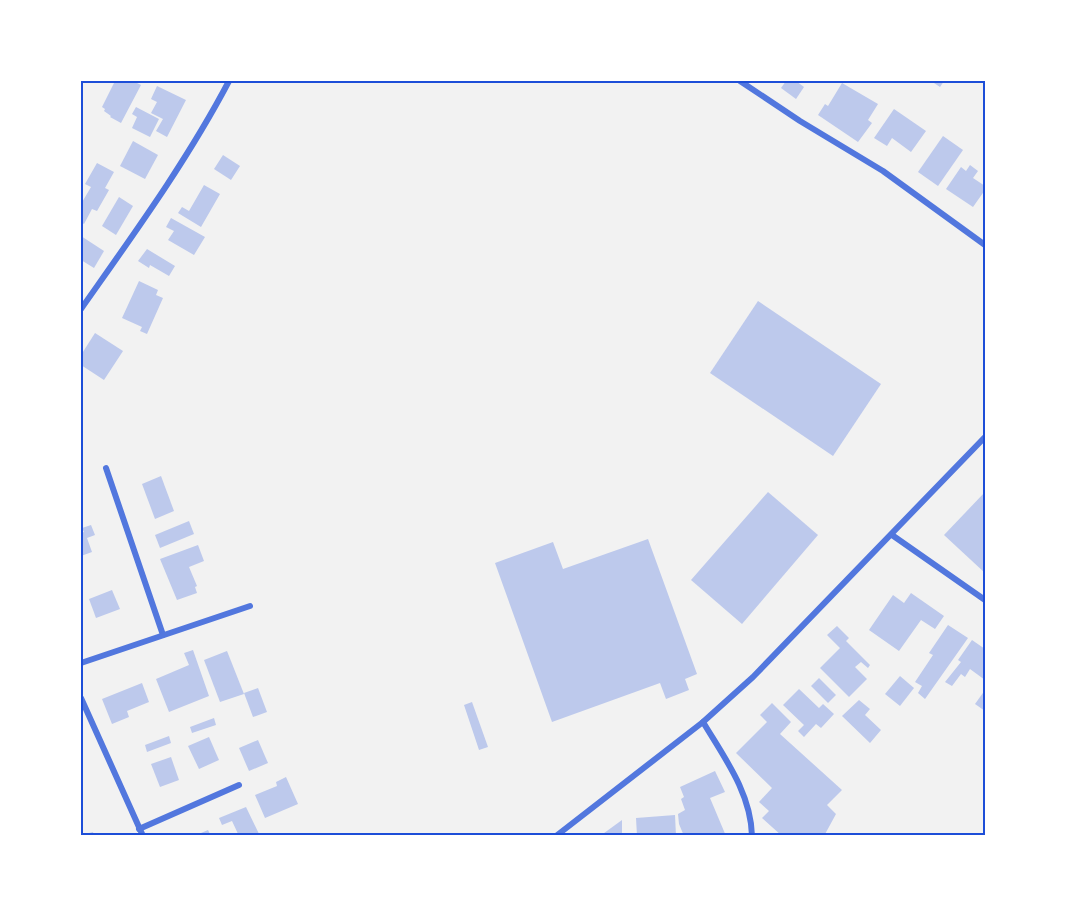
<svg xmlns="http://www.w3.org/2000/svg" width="1066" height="917" font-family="Figtree,sans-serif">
	<rect width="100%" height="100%" fill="#f2f2f2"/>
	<g fill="#bdc9ec">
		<polygon points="115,81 133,81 141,85 121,123 110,117 111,116 104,111 105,109 102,107"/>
		<polygon points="786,81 796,81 804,87 796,99 781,88"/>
		<polygon points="931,81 944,81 940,87"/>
		<polygon points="842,83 878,104 868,120 872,123 858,142 818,115 825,104 828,106"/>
		<polygon points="157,86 186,100 167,137 156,131 163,119 151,113 157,102 151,99"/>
		<polygon points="136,107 159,119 150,137 132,128 137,117 132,114"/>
		<polygon points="894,109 926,131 911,152 892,138 887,146 874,138"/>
		<polygon points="943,136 963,150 938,186 918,172"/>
		<polygon points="133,141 158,155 145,179 120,166"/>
		<polygon points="223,155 240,166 231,180 214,169"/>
		<polygon points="97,163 114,172 105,188 109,190 97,211 92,209 84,224 81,222 81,204 91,187 85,184"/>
		<polygon points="970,165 978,171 973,178 985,186 985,190 973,207 946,189 961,167 966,171"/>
		<polygon points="204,185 220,194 201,227 178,213 182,207 189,211"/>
		<polygon points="119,197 133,206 116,235 102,226"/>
		<polygon points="171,218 205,237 194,255 168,240 174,231 166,227"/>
		<polygon points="81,236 104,251 94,268 81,260"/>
		<polygon points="147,249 175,266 169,276 150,265 149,268 138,261"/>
		<polygon points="139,281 158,290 156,295 163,298 147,334 140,331 142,327 122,318"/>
		<polygon points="758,301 881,384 833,456 710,373"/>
		<polygon points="95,333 123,351 104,380 81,365 81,355"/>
		<polygon points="161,476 174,511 155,519 142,484"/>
		<polygon points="768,492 818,535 742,624 691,580"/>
		<polygon points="985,492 985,573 944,535"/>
		<polygon points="189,521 194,534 160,548 155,535"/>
		<polygon points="91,525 95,535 87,538 92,552 81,556 81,533 84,532 82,528"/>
		<polygon points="648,539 697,674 685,679 689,690 666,699 660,683 552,722 495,563 553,542 563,569"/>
		<polygon points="198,545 204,561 189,567 197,586 195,587 197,593 177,600 160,559"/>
		<polygon points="112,590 120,609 96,618 89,599"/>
		<polygon points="911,593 944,616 935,629 921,620 899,651 869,630 893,595 904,603"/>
		<polygon points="948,625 968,638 925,699 918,693 922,686 915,682 933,655 929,653"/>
		<polygon points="837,626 849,638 846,641 870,665 868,668 861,662 855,667 867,679 849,697 820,668 840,648 827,635"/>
		<polygon points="972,640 985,649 985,680 970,669 965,677 961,674 952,686 945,682 961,662 958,660"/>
		<polygon points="193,650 209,696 169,712 156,679 189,665 184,653"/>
		<polygon points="227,651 244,694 220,702 204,660"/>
		<polygon points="900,676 914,688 900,706 885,694"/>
		<polygon points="819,678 836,695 828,703 811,686"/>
		<polygon points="142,683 149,702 127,711 129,717 112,724 102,699"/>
		<polygon points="258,688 267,712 253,717 244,693"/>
		<polygon points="799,689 819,708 823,704 834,714 821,728 816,724 804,737 798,731 804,725 783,705"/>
		<polygon points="985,690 985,711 975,704"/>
		<polygon points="859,700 870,709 865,715 881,730 870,743 842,716"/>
		<polygon points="472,702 488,747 479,750 464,705"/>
		<polygon points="772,703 791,722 780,734 842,790 827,805 836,814 824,836 782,836 762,818 769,811 759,802 772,788 736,753 767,722 760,715"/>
		<polygon points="214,718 216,725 192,733 190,727"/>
		<polygon points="169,736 171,743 147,752 145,745"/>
		<polygon points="209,737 219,760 199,769 188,746"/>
		<polygon points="258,740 268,763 249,771 239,748"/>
		<polygon points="171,757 179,780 160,787 151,764"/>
		<polygon points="715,771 725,792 710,798 726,836 684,836 679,824 678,814 685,810 681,799 684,797 680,787"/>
		<polygon points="286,777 298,804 265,818 255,795 277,786 276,782"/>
		<polygon points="246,807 260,836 239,836 232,821 222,825 219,818"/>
		<polygon points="675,815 676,836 637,836 636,818"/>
		<polygon points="622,820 622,836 600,836"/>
		<polygon points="208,830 211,836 194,836"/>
		<polygon points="93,832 94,836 81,836 81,835"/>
	</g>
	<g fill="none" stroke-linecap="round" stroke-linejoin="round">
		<g stroke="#5277de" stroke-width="6">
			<polyline points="740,81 800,121 883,171 985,245"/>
			<path d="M81,309C133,235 187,161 229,81"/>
			<polyline points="106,468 163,635"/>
			<polyline points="892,535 985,600"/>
			<polyline points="81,663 250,606"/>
			<polyline points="81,698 143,836"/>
			<path d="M703,722C724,757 751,793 752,836"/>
			<polyline points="139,829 239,785"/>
			<polyline points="556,836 703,722 753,677 985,437"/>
		</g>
	</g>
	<rect width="1066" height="917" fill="none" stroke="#ffffff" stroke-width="165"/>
	<rect x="82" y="82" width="902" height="752" fill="none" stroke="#1d4ed8" stroke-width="2"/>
</svg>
